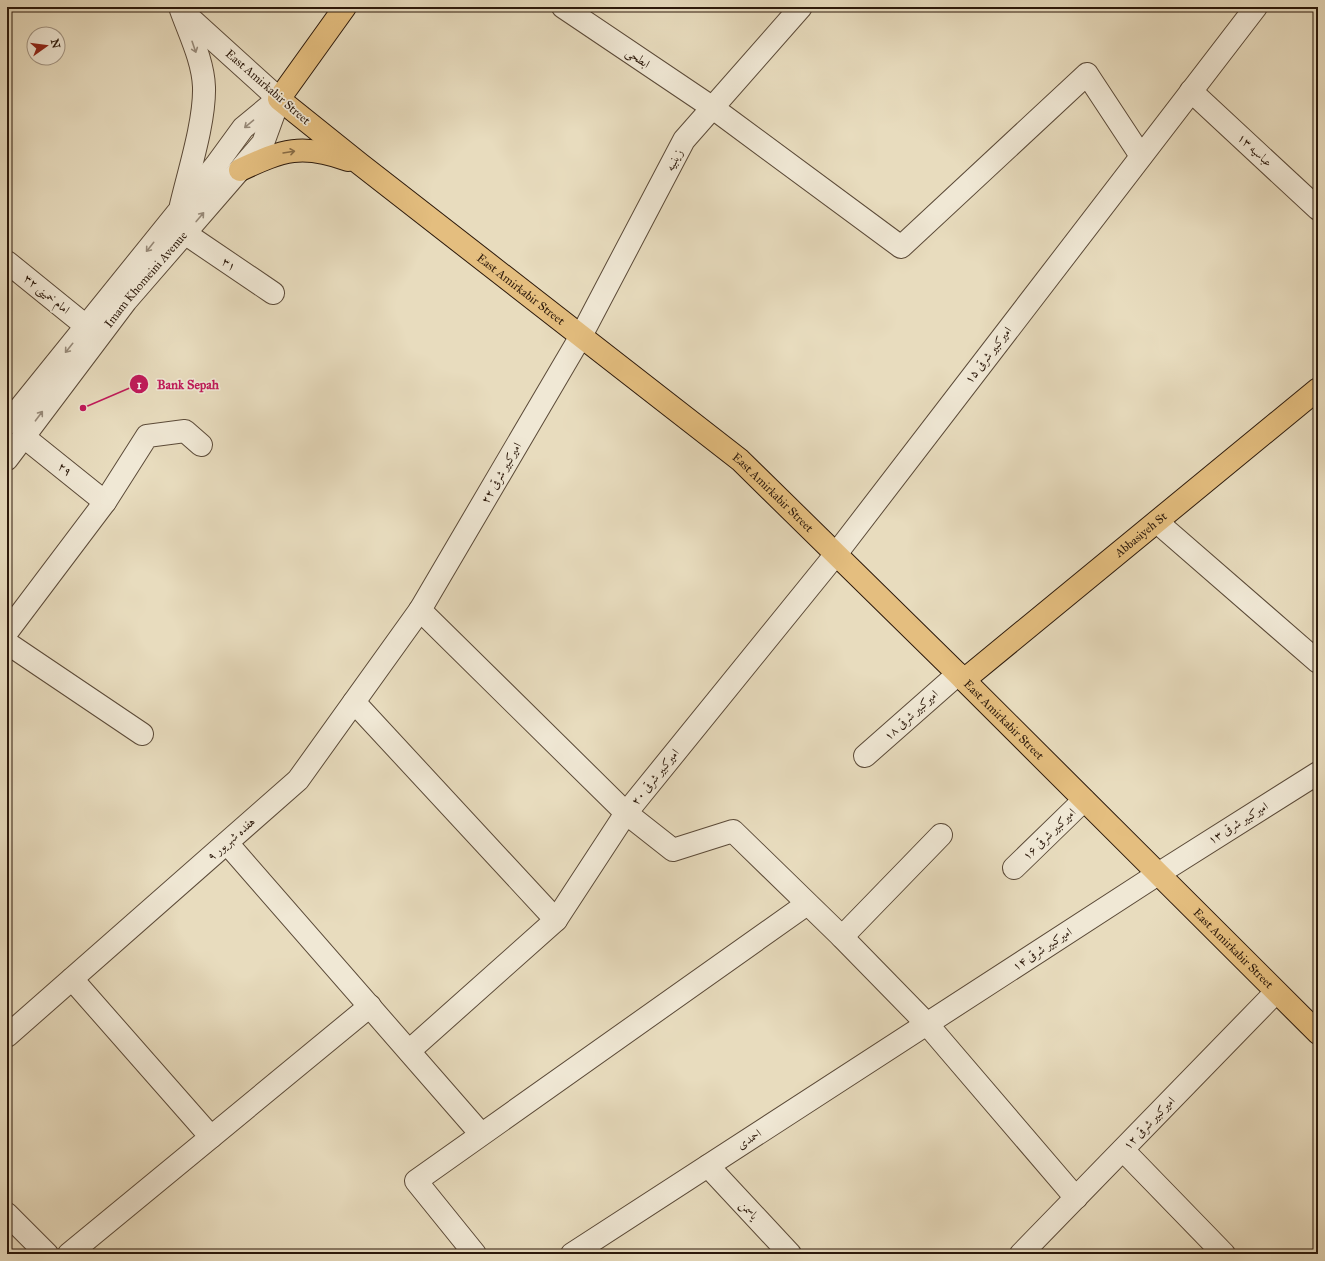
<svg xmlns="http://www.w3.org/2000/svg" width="1325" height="1261" font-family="'IM FELL Great Primer',Amiri,serif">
	<rect width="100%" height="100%" fill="#e8dcbe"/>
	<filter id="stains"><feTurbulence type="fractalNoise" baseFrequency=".005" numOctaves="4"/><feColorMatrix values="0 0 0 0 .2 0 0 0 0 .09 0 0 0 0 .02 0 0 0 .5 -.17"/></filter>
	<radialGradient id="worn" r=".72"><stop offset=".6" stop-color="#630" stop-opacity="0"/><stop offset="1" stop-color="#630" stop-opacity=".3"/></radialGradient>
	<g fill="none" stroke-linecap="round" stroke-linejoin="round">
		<g stroke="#5b4a38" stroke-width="24">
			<g id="minor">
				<polyline points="563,7 713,108 901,247 1087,74 1141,156"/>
				<polyline points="183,12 279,99"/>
				<polyline points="1191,91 1318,209"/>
				<path d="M181,205C189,171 205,121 204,87C203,61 190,35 181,10"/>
				<polyline points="186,234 273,293"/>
				<polyline points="7,262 86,326"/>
				<polyline points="7,424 216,165 243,128 278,99"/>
				<polyline points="24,437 105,502"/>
				<path id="s1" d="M7,459L126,301L263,143L279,99"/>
				<polyline points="1157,522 1318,662"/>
				<polyline points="420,610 626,813 836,554 1256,7"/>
				<polyline points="7,632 105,502 147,436 185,431 201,445"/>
				<polyline points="7,643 142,734"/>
				<polyline points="354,702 556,920"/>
				<polyline points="865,756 958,674"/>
				<polyline points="227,843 481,1134"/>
				<polyline points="1014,868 1084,800"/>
				<polyline points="842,937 941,835"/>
				<polyline points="72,979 211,1137"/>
				<polyline points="7,1036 298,780 420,610 581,336 684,140 801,7"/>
				<polyline points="409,1051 556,920 626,813 673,850 733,831 842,937 927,1024 1076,1198"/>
				<polyline points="1123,1150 1224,1254"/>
				<polyline points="708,1166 790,1254"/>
				<polyline points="7,1214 47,1254"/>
				<polyline points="69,1254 370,1006"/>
				<polyline points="475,1254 416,1181 807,904"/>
				<polyline points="572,1254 1158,874 1318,773"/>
				<polyline points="1021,1254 1276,992"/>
			</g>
		</g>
		<g stroke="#2c190b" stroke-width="24">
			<g id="major">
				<path id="s2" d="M345,7L279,99L360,164L740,460L958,674L1318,1033"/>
				<path d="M240,170C283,150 302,143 348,160"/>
				<path id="s3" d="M964,680L1318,389"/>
			</g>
		</g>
		<use href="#minor" stroke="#f0e8d5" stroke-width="22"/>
		<use href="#major" stroke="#e4be7f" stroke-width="22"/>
	</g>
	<defs><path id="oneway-shaft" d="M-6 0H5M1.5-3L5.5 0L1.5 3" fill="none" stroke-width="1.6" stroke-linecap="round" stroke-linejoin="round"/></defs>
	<g stroke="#988b7a">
		<use href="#oneway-shaft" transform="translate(194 47) rotate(71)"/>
		<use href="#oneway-shaft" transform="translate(249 124) rotate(140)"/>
		<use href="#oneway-shaft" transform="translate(200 217) rotate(-50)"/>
		<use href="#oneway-shaft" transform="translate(150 247) rotate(129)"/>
		<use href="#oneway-shaft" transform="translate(69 348) rotate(129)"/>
		<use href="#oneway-shaft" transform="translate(39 416) rotate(-53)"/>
	</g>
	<use stroke="#886c45" href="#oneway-shaft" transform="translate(289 152) rotate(-9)"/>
	<g text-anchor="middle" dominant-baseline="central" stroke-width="3.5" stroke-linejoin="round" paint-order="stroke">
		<g font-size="12" fill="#2c190b" stroke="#f0e8d5">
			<text transform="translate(638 58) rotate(34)">ابطحی</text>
			<text transform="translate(268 87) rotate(41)">East Amirkabir Street</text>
			<text transform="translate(1255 150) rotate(43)">عباسیه ۱۳</text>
			<text transform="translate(674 160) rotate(-62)">زینبیه</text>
			<text transform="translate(229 264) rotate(34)">۳۱</text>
			<text stroke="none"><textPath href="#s1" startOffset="227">Imam Khomeini Avenue</textPath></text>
			<text stroke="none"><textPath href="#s2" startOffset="421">East Amirkabir Street</textPath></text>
			<text transform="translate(47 294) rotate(39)">امام خمینی ۳۲</text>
			<text transform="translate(988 355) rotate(-52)">امیرکبیر شرقی ۱۵</text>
			<text transform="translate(65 469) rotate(39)">۲۹</text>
			<text transform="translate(501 473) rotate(-60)">امیرکبیر شرقی ۲۲</text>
			<text stroke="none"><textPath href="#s2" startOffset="745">East Amirkabir Street</textPath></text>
			<text stroke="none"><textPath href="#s3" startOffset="229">Abbasiyeh St</textPath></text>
			<text transform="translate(911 715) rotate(-42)">امیرکبیر شرقی ۱۸</text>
			<text stroke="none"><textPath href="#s2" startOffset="1069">East Amirkabir Street</textPath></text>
			<text transform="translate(655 777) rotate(-51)">امیرکبیر شرقی ۲۰</text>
			<text transform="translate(1238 823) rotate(-32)">امیرکبیر شرقی ۱۳</text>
			<text transform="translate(1049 834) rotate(-44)">امیرکبیر شرقی ۱۶</text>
			<text transform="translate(231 839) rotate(-41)">هفده شهریور ۹</text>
			<text stroke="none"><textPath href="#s2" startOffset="1393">East Amirkabir Street</textPath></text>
			<text transform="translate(1042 949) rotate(-33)">امیرکبیر شرقی ۱۴</text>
			<text transform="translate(1149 1123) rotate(-46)">امیرکبیر شرقی ۱۲</text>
			<text transform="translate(749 1139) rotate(-33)">احمدی</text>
			<text transform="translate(749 1210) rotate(47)">یاسمن</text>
		</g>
	</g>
	<path fill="none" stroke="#c2185b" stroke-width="1.5" d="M83 408L139 384"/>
	<g fill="#c2185b" stroke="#f0e8d5" stroke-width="1.5">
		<circle cx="83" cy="408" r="4"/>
		<circle cx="139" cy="384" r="10"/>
	</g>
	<g font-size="12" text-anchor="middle" font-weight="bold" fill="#fff">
		<text x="139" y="389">1</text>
	</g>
	<g font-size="13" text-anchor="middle" font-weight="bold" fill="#c2185b" stroke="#f0e8d5" stroke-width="3.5" stroke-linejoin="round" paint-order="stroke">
		<text x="188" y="389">Bank Sepah</text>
	</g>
	<rect width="1325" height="1261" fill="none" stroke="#e8dcbe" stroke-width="24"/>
	<rect x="8" y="8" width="1309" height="1245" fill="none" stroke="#2c190b" stroke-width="2"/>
	<rect x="12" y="12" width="1301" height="1237" fill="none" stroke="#2c190b"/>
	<g transform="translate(46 46) rotate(76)"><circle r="19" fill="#f0e8d5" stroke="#a29584"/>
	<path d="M0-3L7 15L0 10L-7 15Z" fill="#8f2418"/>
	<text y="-6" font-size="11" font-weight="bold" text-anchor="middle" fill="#2c190b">N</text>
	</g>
	<rect width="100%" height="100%" filter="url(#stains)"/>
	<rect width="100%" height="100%" fill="url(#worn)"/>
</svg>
